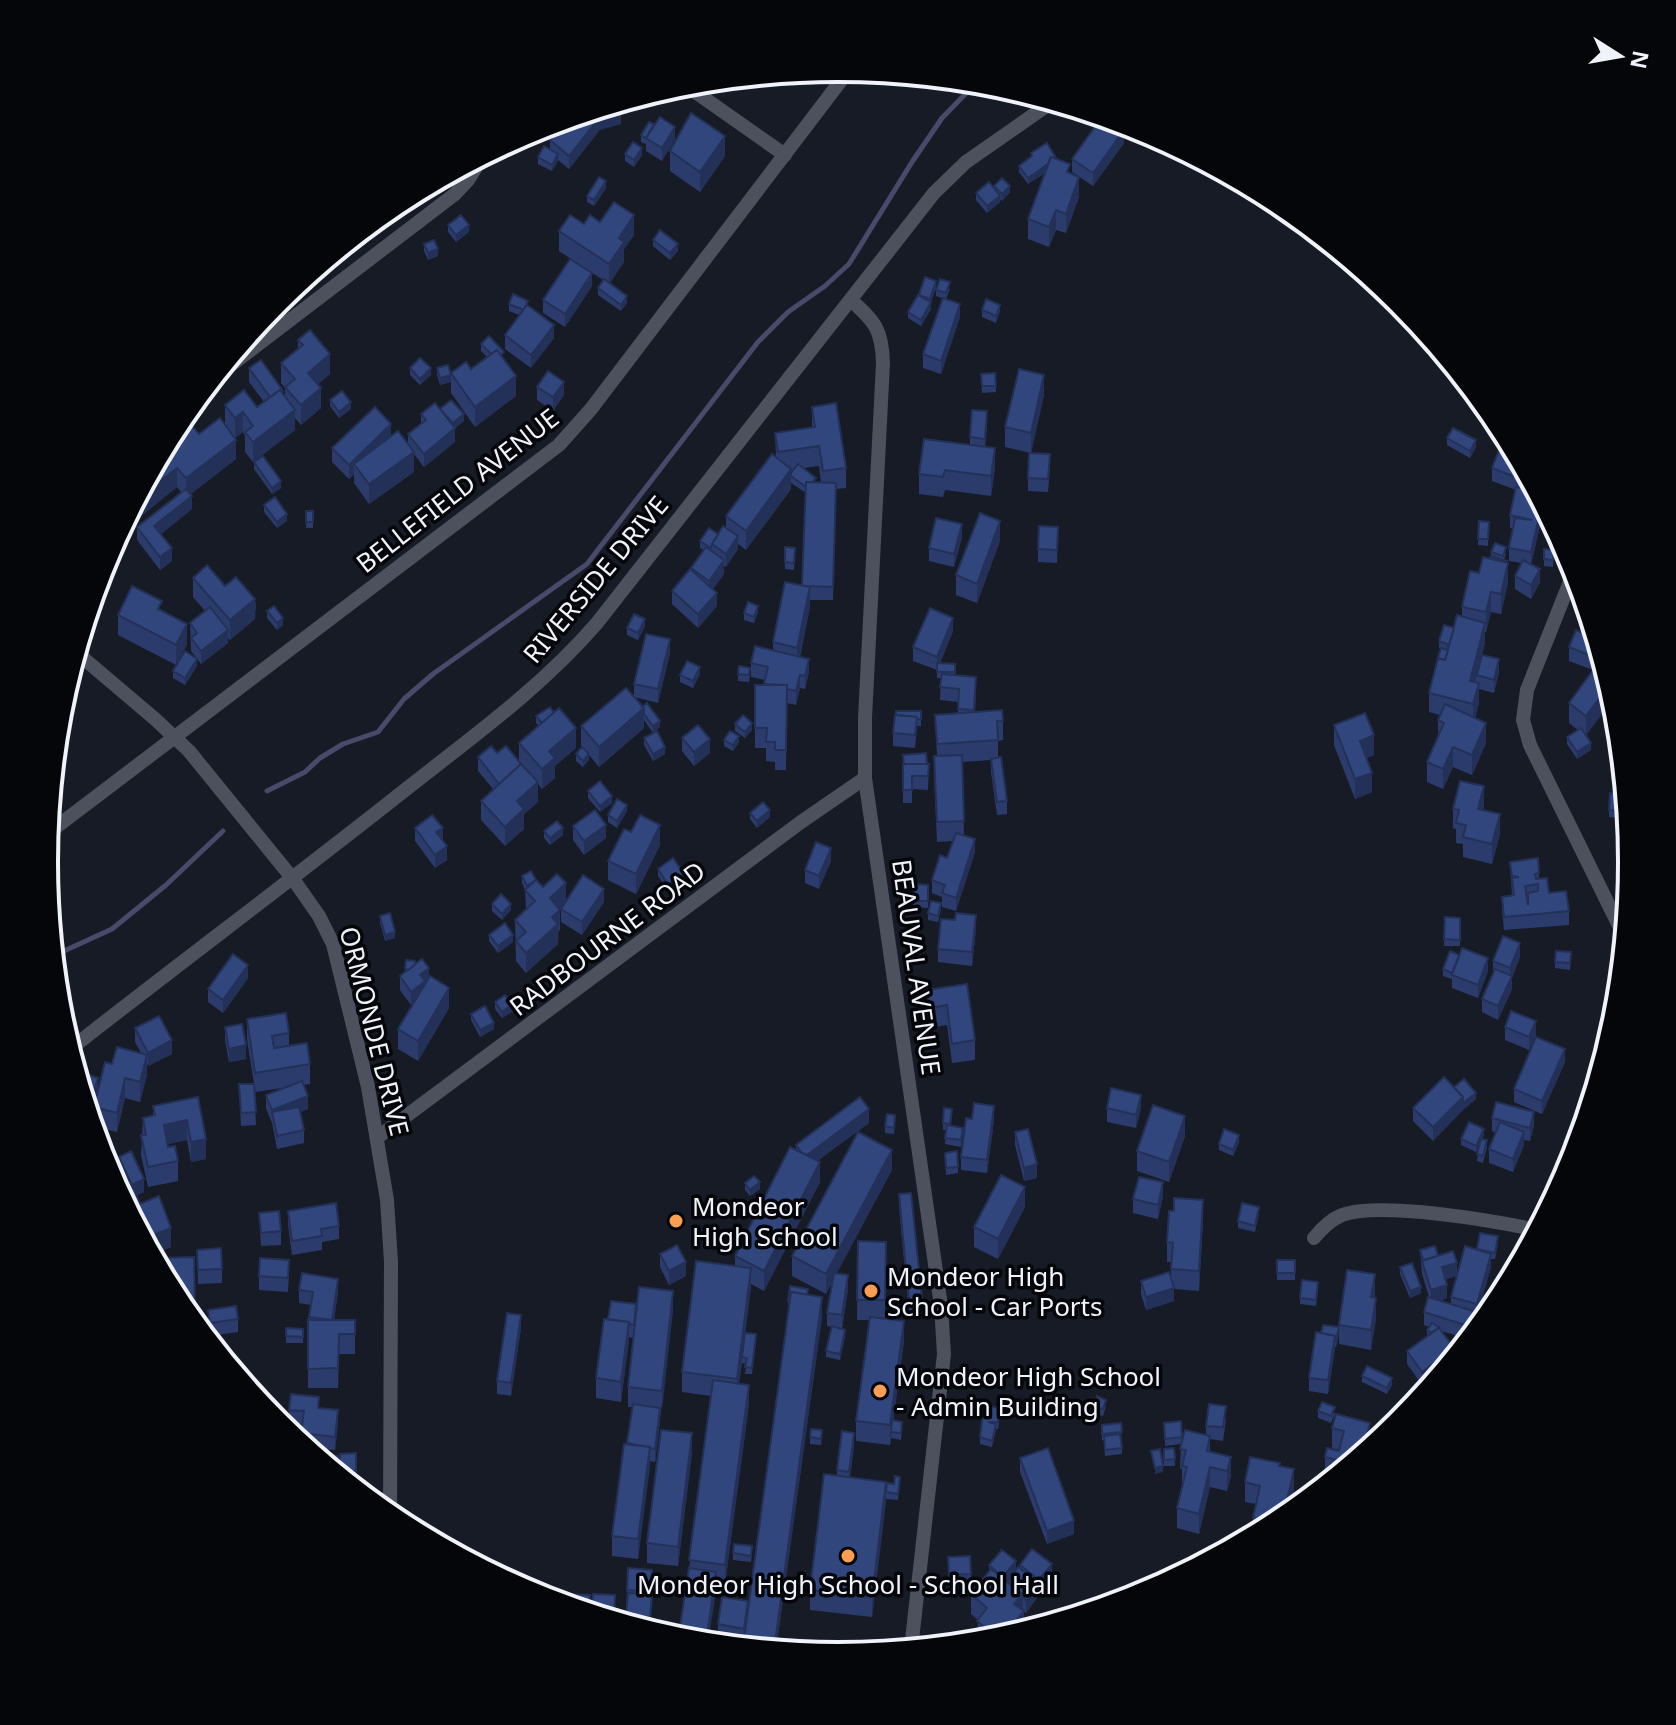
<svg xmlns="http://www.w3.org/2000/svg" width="1676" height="1725" font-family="'Noto Sans',sans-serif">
	<rect width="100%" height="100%" fill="#171b25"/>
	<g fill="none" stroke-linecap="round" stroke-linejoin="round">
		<g stroke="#49496a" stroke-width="5">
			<polyline points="267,791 305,772 320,758 343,744 378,732 404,699 433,674 587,564 758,342 788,312 825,286 849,264 912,162 942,118 977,82"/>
			<polyline points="53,956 112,929 166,885 223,831"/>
		</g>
		<g stroke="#4c515d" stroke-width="14">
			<polyline points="684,84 785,155"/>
			<path d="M851,300C875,322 882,329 883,363L865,718V778L941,1306L944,1354L911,1649"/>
			<polyline points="214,378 455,194 468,180 483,156"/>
			<polyline points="1575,569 1527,690 1523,720 1530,745 1625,938"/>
			<polyline points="76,652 155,719 189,751 293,879 319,916 333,944 368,1087 387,1200 391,1262 390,1517"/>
			<polyline points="47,834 559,445 591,409 849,70"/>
			<path d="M69,1050C181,962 294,878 405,790C472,737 541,688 597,623L934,193L966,162L1052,102"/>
			<polyline points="378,1137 801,822 865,778"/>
			<path d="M1314,1238C1322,1228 1330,1220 1342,1215C1381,1201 1495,1221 1537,1230"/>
		</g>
	</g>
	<g fill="#2b3c6c" fill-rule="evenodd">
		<polygon points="621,103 621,124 599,130 599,127 599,131 569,169 558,160 552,171 538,164 538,157 550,150 550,140 543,135 543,126 591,112 596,115 594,111"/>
		<polygon points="1095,115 1120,122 1124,143 1093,186 1072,172 1072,159 1100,121"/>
		<polygon points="654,124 675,127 662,161 646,151 646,144 641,142 641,135"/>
		<polygon points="1135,127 1142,129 1167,142 1160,153 1148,146 1148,139 1135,130"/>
		<polygon points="1175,147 1188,154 1185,160 1175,154"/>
		<polygon points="670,151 725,156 700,192 670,171"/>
		<polygon points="1031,153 1056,158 1070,174 1079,197 1066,233 1056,230 1049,247 1028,239 1028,219 1045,173 1028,184 1019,172 1019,166 1031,158"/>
		<polygon points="625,154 642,155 634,167 625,161"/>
		<polygon points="994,186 1010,192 1002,201 1000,199 1000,202 987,213 976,200 976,193 994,188"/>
		<polygon points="606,188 594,206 587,202 587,196"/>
		<polygon points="600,222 634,235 624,249 624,262 610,283 627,303 621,311 598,295 598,288 603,280 559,251 559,231"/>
		<polygon points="372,223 372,232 359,243 354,238"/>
		<polygon points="448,225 469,232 456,242 448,232"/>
		<polygon points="653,240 678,251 670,260 653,246"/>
		<polygon points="424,244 438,256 428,260 424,251"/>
		<polygon points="592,286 565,327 543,313 543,300"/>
		<polygon points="936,288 931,302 931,309 921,326 908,318 908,312 918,295"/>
		<polygon points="950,289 946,299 960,317 941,374 923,368 923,354 942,298 936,296 936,290"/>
		<polygon points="509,304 528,305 554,338 531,368 505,349 505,335 519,315 509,311"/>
		<polygon points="982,310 1000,311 996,323 982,317"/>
		<polygon points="298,340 330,374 318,384 321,408 301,425 295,418 295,430 253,462 245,452 245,436 243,432 235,438 225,425 225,405 257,407 264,402 249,382 249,368 285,398 285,388 281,383 281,363 298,348"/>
		<polygon points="481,344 504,359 516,396 475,427 451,393 451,382 440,385 437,375 437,368 451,374 471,369 487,357 481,351"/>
		<polygon points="410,368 431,375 420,385 410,375"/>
		<polygon points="995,373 996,392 982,393 981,374"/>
		<polygon points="537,387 564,395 553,411 537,400"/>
		<polygon points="1044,395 1031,453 1005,447 1005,427"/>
		<polygon points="330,400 351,409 339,418 330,406"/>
		<path d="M812,407L846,468V488L836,489L833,600H810V607L800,657L809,672L805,689L800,688L796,705L787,703L786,770H775V762L766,761V748H755V685H764L765,680L751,677V663L773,651V642L802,586L806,493L791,483V489L746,550L738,544V549L726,567L724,566V574L713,589L717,606L698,628L672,604V591L690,569L704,550L700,548V541L718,534L726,528V516L776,458L775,433L812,427ZM819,466L821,483H816L804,468Z"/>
		<polygon points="440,410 464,421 455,428 455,442 424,467 414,454 414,472 369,504 354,483 354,474 349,479 332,462 332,448 391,436 408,445 408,434 421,424 421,414"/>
		<polygon points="987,425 985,447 995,468 991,496 945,490 943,497 919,494 919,474 970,445 970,437"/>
		<polygon points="199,434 236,459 190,494 192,509 161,534 172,561 160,570 137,540 137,527 181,492 177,487 140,517 132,507 164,448"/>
		<polygon points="1505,435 1536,492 1534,498 1543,505 1543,513 1531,564 1540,582 1531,599 1515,589 1515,576 1521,563 1509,561 1509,548 1513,528 1510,528 1510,515 1516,490 1492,481 1492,468"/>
		<polygon points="1447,438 1476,447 1470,458 1447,445"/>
		<polygon points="254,462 281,488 272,494 254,469"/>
		<polygon points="1050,468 1048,492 1028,491 1028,478"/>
		<polygon points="264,505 287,521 277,528 264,512"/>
		<rect x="306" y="511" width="7" height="17"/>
		<polygon points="1479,521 1489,522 1488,546 1478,545"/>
		<polygon points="1058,527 1057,563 1038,562 1038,549"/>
		<polygon points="962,537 954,567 929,561 929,548"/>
		<polygon points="1000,541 977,603 956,595 956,575"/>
		<polygon points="785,547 795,548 794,570 785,569"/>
		<polygon points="1544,549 1554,550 1553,567 1544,566"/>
		<polygon points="1491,552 1506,553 1504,560 1508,582 1501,614 1491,612 1486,632 1485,632 1485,643 1482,655 1499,672 1494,693 1479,689 1479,703 1475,718 1486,743 1472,775 1453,767 1443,789 1427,782 1427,762 1438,738 1438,720 1440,715 1429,712 1429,693 1441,649 1439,648 1439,641 1454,628 1462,617 1462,607 1479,573 1491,556"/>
		<polygon points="105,558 113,567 111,581 99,578"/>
		<polygon points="193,578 225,586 255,600 256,609 255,610 255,619 230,640 228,638 228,643 201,664 197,659 197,666 185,685 173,678 173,671 197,659 191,651 190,623 205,611 193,597"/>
		<polygon points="162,611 187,644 176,665 118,635 118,615"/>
		<polygon points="267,611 283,625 277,630 267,618"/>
		<polygon points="758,612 754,623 744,620 744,613"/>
		<polygon points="645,626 638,640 627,635 627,628"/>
		<polygon points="953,631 940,663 955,664 955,675 976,691 975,712 1003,721 1003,740 998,741 998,758 1007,801 1007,814 997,815 991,772 991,760 962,762 964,835 975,852 956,911 942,907 942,897 932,893 932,880 947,858 953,841 937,842 934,776 934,756 937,756 935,715 958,714 958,702 940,700 941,678 937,678 937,670 913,661 913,647"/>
		<polygon points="1596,639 1614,698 1586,735 1591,750 1577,759 1567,744 1567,737 1578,730 1569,723 1569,703 1593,670 1569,661 1569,647"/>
		<polygon points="670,653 658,703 634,697 660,727 653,733 644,720 644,728 599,767 589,755 589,760 583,767 576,761 576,754 585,750 581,746 581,726 634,697 634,684"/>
		<polygon points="700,674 693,688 680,682 680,675"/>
		<polygon points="738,674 750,674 749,682 738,681"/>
		<polygon points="1617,708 1618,718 1612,717 1612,710"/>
		<polygon points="921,711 921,726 917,726 915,748 893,746 893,733"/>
		<polygon points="536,716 576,748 555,766 555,778 542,789 538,784 538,802 524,814 524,829 505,846 481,820 481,801 493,789 478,771 478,757 497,753 519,761 519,743 539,726 536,723"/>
		<polygon points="735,724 752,730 745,738 735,731"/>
		<polygon points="1334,725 1374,755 1367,758 1372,792 1355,799 1334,745"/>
		<polygon points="644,738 665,754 653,761 644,745"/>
		<polygon points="682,738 710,753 694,766 682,751"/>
		<polygon points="724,740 739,742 733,751 724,746"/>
		<polygon points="903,755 929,764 928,790 912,789 912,803 903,803"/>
		<polygon points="1623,766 1625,791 1618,790 1618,783"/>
		<polygon points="588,791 612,803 600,812 588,798"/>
		<polygon points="1619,794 1617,818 1609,817 1609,810"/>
		<polygon points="1484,806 1483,810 1500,834 1492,864 1463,857 1463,844 1456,843 1456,829 1453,828 1453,809"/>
		<polygon points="627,811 617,828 608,822 608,815"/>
		<polygon points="1627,812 1632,864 1621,862 1621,849"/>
		<polygon points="750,813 770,817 757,828 750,819"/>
		<polygon points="573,826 606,838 584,855 573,840"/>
		<polygon points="415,828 443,841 447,860 435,868 415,841"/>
		<polygon points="544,831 563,835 550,845 544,838"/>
		<polygon points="631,832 660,845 636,894 608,880 608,861"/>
		<polygon points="1538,858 1539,879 1549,893 1569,911 1569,925 1504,930 1502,910 1502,897 1512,896 1510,862"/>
		<polygon points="831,861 819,889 805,883 805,870"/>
		<polygon points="658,869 684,881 668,891 658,876"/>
		<polygon points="522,876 536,880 543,887 566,901 604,902 582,935 561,922 561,909 562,907 560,909 560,930 558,931 558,944 526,973 516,961 515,920 526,910 525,890 522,883"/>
		<polygon points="914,884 928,885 928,908 913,907"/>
		<polygon points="492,904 511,910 502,920 492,911"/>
		<polygon points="941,909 938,922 928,920 928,913"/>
		<polygon points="380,916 395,938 385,941 380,923"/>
		<polygon points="1445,917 1460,918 1460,946 1444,946"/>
		<polygon points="976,928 972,966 938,962 938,949"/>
		<polygon points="489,935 513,942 498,953 489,941"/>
		<polygon points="1459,955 1488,971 1478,998 1452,988 1452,979 1443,976 1443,969"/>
		<polygon points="1520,957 1512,978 1512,989 1498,1020 1482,1012 1482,999 1493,974 1493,961"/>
		<polygon points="1571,959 1570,970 1555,968 1555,962"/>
		<polygon points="406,960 415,964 429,977 449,1008 418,1061 398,1049 398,1029 414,1003 411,1005 400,990 400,976 405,972"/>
		<polygon points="248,978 223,1013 208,1002 208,989"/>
		<polygon points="967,984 975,1040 975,1060 952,1063 947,1025 930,1028 927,1009 927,990"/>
		<polygon points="495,1002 513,1011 502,1018 495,1009"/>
		<polygon points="471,1014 494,1029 480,1037 471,1020"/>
		<polygon points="247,1019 289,1033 289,1046 310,1064 310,1084 303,1085 308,1109 300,1112 304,1130 304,1143 277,1149 272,1123 266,1108 266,1095 282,1088 255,1092 254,1085 256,1125 241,1126 239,1084 254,1084 247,1039"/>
		<polygon points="225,1027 246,1059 229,1062 225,1040"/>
		<polygon points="1505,1027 1536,1035 1529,1050 1505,1040"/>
		<polygon points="135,1028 172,1054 148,1066 147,1064 147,1075 140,1102 125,1098 117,1132 94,1127 94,1107 98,1092 90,1117 76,1074 98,1091 112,1064 141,1053 135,1042"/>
		<polygon points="1565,1062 1542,1114 1514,1102 1514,1089"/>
		<polygon points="1454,1087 1476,1099 1463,1110 1433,1141 1413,1121 1413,1108"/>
		<polygon points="198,1097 206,1159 191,1162 187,1140 168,1144 168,1147 178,1161 178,1181 148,1187 141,1155 143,1118 153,1116 153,1106"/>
		<polygon points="1107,1108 1141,1108 1136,1128 1107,1122"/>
		<polygon points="952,1109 951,1126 963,1128 961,1147 945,1144 946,1130 943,1130 943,1123"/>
		<polygon points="1492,1118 1534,1125 1530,1141 1524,1140 1524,1145 1513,1172 1489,1163 1489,1149 1496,1133 1492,1131"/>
		<polygon points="994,1120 987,1173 961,1170 961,1157"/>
		<polygon points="895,1122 894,1134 885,1133 885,1126"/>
		<polygon points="869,1123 817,1161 820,1182 764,1291 751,1284 745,1333 756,1341 752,1374 745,1374 746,1364 742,1363 739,1383 749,1404 725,1584 716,1583 716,1591 689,1568 711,1396 682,1392 682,1372 735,1266 735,1256 796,1150 796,1145"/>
		<polygon points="1015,1132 1037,1178 1024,1181 1015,1145"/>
		<polygon points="1484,1135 1482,1139 1487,1147 1483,1163 1477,1161 1479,1147 1476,1152 1461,1145 1461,1139"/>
		<polygon points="1185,1136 1169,1182 1137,1171 1137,1151"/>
		<polygon points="1239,1142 1233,1156 1219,1150 1219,1144"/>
		<polygon points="945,1153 958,1167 958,1173 946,1175"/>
		<polygon points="119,1157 144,1192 137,1195 140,1204 171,1247 154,1254 155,1261 104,1166 126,1191 129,1190 119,1170"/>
		<polygon points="892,1170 836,1273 848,1289 842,1329 845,1336 840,1360 826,1357 826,1351 832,1327 827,1326 827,1313 832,1281 826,1294 792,1276 792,1256"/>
		<polygon points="745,1183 760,1189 750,1196 745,1190"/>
		<polygon points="899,1194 922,1299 922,1313 909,1314 899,1207"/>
		<polygon points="1163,1196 1158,1219 1133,1213 1133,1199"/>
		<polygon points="1025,1207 998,1259 974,1247 974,1227"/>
		<polygon points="288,1211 339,1226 339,1239 322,1242 322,1250 292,1255 288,1225"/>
		<polygon points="259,1213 281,1231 281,1245 261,1246"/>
		<polygon points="1259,1214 1255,1232 1238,1228 1238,1221"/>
		<polygon points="1203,1220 1199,1291 1174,1289 1174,1301 1146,1310 1141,1294 1141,1281 1171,1277 1171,1262 1167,1262 1167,1242"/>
		<polygon points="858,1241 886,1242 885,1318 904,1341 893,1420 902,1428 901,1440 891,1438 890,1445 856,1441 856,1421 869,1320 857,1320"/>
		<polygon points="1498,1243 1495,1259 1491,1259 1491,1267 1478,1312 1486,1319 1469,1339 1441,1331 1454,1358 1422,1385 1407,1364 1407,1351 1427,1337 1427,1330 1429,1327 1424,1325 1424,1312 1429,1297 1422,1274 1420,1250 1446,1280 1447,1298 1440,1301 1451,1304 1451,1297 1477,1250"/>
		<polygon points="197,1250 222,1269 222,1283 198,1284"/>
		<polygon points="660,1254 686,1276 669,1285 660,1267"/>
		<polygon points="194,1257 195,1325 178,1303"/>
		<rect x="1277" y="1260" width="18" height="20"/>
		<polygon points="1400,1267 1421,1293 1410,1298 1400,1274"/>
		<polygon points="289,1273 288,1292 259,1290 259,1276"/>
		<polygon points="1318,1288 1316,1306 1300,1304 1300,1298"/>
		<polygon points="299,1290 338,1292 334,1320 355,1320 355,1354 339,1354 338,1388 308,1388 308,1320 311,1305 299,1303"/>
		<polygon points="1375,1294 1376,1318 1371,1350 1339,1344 1339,1325"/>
		<polygon points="808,1295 822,1317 776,1650 743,1647 743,1642 718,1638 718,1624 748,1608 789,1308 788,1301"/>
		<polygon points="208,1310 238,1319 238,1332 210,1336"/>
		<polygon points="673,1310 655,1462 650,1461 638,1559 612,1556 612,1536 633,1407 628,1407 628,1387 634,1338 629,1337 621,1402 596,1398 596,1378 608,1319 636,1317"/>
		<polygon points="286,1328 303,1329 303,1343 286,1343"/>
		<polygon points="521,1328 511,1396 497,1394 497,1381"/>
		<polygon points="1339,1334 1336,1347 1335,1347 1328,1394 1309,1391 1309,1378"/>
		<polygon points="1362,1376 1392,1385 1387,1394 1362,1382"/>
		<polygon points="1106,1406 1103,1416 1094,1413 1094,1407"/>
		<polygon points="319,1408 338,1423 335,1450 305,1447 301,1444 302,1424 289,1423 289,1410"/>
		<polygon points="1318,1411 1335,1413 1331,1423 1318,1418"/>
		<polygon points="1000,1415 998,1429 996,1429 992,1447 980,1444 980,1437"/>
		<polygon points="1226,1419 1223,1441 1210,1439 1210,1452 1231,1457 1231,1476 1227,1491 1210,1487 1199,1534 1177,1528 1177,1508 1182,1485 1182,1469 1180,1469 1181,1444 1165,1446 1164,1423 1181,1421 1182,1442 1206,1435 1206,1426"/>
		<polygon points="1121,1423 1122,1454 1105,1456 1104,1440 1102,1440 1102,1425"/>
		<polygon points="1332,1428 1382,1438 1332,1480 1325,1477 1325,1457 1339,1451 1339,1450 1332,1448"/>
		<polygon points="810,1437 822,1437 821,1445 810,1444"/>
		<polygon points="854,1446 850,1477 886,1485 900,1483 898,1500 886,1499 872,1617 810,1610 810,1590 837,1476 837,1470"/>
		<polygon points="1174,1448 1175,1466 1164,1466 1164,1449"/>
		<polygon points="356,1453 356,1477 342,1478 340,1476 340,1454"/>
		<polygon points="692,1453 678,1566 647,1563 647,1543"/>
		<polygon points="1020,1458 1074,1534 1047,1544 1020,1472"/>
		<polygon points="1280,1466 1294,1489 1288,1515 1279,1523 1253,1537 1253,1518 1256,1504 1245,1502 1245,1482"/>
		<polygon points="733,1553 752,1553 751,1562 733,1560"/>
		<polygon points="948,1557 971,1574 971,1587 949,1588"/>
		<polygon points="989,1565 1016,1571 1020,1568 1020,1565 1052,1577 1039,1593 1039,1595 1026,1613 1024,1611 1023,1632 992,1641 979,1643 977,1641 978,1620 971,1614 971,1594 989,1572"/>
		<polygon points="652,1583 651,1621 652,1632 626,1624 626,1615 627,1590"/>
	</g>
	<g fill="#233158">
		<polygon points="621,104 621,124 599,130 599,110"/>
		<polygon points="571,118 554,143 554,130 560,121"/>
		<polygon points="599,118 599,131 569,169 569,156"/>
		<polygon points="675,127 675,140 662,161 662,148"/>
		<polygon points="1124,130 1124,143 1093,186 1093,173"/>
		<polygon points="725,136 725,156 700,192 700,172"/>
		<polygon points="1160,138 1167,142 1160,153"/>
		<polygon points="642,148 642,155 634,167 634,160"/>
		<polygon points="558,154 558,161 552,171 552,165"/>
		<polygon points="1056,159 1056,166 1028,184 1028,178"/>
		<polygon points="1079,177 1079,197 1066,233 1066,214"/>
		<polygon points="606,181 606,188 594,206 594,200"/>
		<polygon points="1010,186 1010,192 1002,201 1002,194"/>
		<polygon points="1000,196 1000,202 987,213 987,206"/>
		<polygon points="1056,210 1056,230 1049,247 1049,227"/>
		<polygon points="634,215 634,235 624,249 624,262 609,284 609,264 619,238"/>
		<polygon points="372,223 372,232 359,243 359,234"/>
		<polygon points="469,225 469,232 456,242 456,235"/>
		<polygon points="678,244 678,251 670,260 670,253"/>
		<polygon points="438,249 438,256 428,260 428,253"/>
		<polygon points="321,264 321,269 311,277 311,273"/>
		<polygon points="592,273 592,286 565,327 565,314"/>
		<polygon points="936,281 936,288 930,305 931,302 931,309 921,326 921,320 930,305 930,299"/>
		<polygon points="627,296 627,303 621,311 621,305"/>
		<polygon points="960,304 960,317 941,374 941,361"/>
		<polygon points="1000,305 1000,311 996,323 996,316"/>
		<polygon points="554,325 554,338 531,368 531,355"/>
		<polygon points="330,354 330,374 308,393 308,373"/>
		<polygon points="431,368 431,375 420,385 420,379"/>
		<polygon points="451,375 451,382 440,385 440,378"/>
		<polygon points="1044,375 1044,395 1031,453 1031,433"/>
		<polygon points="516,376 516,396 475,427 475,407"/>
		<polygon points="564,382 564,395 553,411 553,397"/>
		<polygon points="321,388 321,408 301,425 301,405"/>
		<polygon points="351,402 351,409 339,418 339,412"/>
		<polygon points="295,410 295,430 253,462 253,442"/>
		<polygon points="243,412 243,432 235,438 235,418"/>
		<polygon points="464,414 464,421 453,430 453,423"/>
		<polygon points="391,424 391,438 354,464 354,474 349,479 349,465"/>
		<polygon points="455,428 455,442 424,467 424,454"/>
		<polygon points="236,440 236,459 186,498 186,478"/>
		<polygon points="1476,440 1476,447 1470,458 1470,451"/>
		<polygon points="995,448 995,468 991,496 991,476"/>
		<polygon points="414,452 414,472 369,504 369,484"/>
		<polygon points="177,468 177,487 140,517 140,497"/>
		<polygon points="791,469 791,489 746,550 746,531"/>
		<polygon points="281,481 281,488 272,494 272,488"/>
		<polygon points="192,496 192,509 154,539 154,526"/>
		<polygon points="1542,503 1543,513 1531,565 1531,552"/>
		<polygon points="287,514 287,521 277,528 277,522"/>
		<polygon points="1000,521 1000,541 977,603 977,584"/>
		<polygon points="962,524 962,537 954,567 954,554"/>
		<polygon points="738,536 738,549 726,567 726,554"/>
		<polygon points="172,548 172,561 160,570 160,557"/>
		<polygon points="113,554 113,567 111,581 111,567"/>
		<polygon points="724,560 724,574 709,594 709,581"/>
		<polygon points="1508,563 1508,582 1501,614 1501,594"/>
		<polygon points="1540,569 1540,582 1531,599 1531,585"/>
		<polygon points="810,587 810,607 797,667 797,648"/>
		<polygon points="1491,592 1491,612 1486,632 1486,612"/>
		<polygon points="717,593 717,606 698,628 698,614"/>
		<polygon points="255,599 255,603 256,602 255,619 230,640 230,620"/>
		<polygon points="758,606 758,612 754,623 754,617"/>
		<polygon points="283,618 283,625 277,630 277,623"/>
		<polygon points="953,618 953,631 937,671 937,657"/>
		<polygon points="645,619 645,626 638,640 638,633"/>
		<polygon points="1485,623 1485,643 1470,700 1470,681"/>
		<polygon points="187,624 187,644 176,665 176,645"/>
		<polygon points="228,630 228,643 201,664 201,651"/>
		<polygon points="670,639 670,653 658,703 658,689"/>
		<polygon points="197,659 197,666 185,685 185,678"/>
		<polygon points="809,659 809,672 805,689 805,676"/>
		<polygon points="1499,659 1499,672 1494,693 1494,680"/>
		<polygon points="700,667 700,674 693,688 693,681"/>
		<polygon points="800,675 800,688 796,705 796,691"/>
		<polygon points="1479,683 1479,703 1473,724 1473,704"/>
		<polygon points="1610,684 1614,698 1586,735 1586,716"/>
		<polygon points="61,701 61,710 57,732 59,707"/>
		<polygon points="644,708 644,728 599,767 599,747"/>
		<polygon points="660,721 660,727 653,733 653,726"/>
		<polygon points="752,723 752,730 745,738 745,732"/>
		<polygon points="1486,723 1486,743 1472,775 1472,755"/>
		<polygon points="576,728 576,748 555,766 555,778 542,789 542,769 549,751"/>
		<polygon points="1374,735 1374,755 1360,761 1360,741"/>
		<polygon points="739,736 739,742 733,751 733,745"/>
		<polygon points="710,739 710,753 694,766 694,752"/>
		<polygon points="1591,743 1591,750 1577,759 1577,752"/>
		<polygon points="665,747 665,754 653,761 653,754"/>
		<polygon points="1453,747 1453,767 1443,789 1443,769"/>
		<polygon points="589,754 589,760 583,767 583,761"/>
		<polygon points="1372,773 1372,792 1355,799 1355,779"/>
		<polygon points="538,782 538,802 524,814 524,829 505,846 505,827 517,801"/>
		<polygon points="1484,786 1484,806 1478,829 1478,809"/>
		<polygon points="612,796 612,803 600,812 600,806"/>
		<polygon points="627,805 627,811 617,828 617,821"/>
		<polygon points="770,810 770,817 757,828 757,821"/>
		<polygon points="1500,814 1500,834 1492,864 1492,844"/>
		<polygon points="606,825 606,838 584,855 584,841"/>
		<polygon points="660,825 660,845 636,894 636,874"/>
		<polygon points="443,828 443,841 436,832"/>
		<polygon points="563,828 563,835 550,845 550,838"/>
		<polygon points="975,839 975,852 956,911 956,898"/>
		<polygon points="447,846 447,860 435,868 435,855"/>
		<polygon points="831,848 831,861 819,889 819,876"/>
		<polygon points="684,874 684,881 668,891 668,885"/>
		<polygon points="566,883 566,903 550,918 550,898"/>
		<polygon points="604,889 604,902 582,935 582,922"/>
		<polygon points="511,904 511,910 502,920 502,914"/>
		<polygon points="560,910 558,944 526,973 526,953 552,917"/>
		<polygon points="976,915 976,928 972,966 972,952"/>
		<polygon points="395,932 395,938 385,941 385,935"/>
		<polygon points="513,935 513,942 498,953 498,946"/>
		<polygon points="1520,943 1520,957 1512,978 1512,989 1498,1020 1498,1006 1510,979 1510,968"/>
		<polygon points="1488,958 1488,971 1478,998 1478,985"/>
		<polygon points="248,965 248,978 223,1013 223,1000"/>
		<polygon points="429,968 429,981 425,994 411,1005 411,992 420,975"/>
		<polygon points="449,988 449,1008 418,1061 418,1041"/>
		<polygon points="513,1004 513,1011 502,1018 502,1012"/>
		<polygon points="1536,1021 1536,1035 1529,1050 1529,1037"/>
		<polygon points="494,1023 494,1029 480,1037 480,1030"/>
		<polygon points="172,1040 172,1054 148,1066 148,1053"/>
		<polygon points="246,1045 246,1059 229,1062 229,1049"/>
		<polygon points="1565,1049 1565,1062 1542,1114 1542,1101"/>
		<polygon points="147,1055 147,1075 140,1102 140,1082"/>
		<polygon points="98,1078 98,1091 90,1117 89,1106"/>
		<polygon points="125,1078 125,1098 117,1132 117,1113"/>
		<polygon points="1476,1093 1476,1099 1463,1110 1463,1103"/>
		<polygon points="1141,1095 1141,1108 1136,1128 1136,1115"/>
		<polygon points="308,1096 308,1109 274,1122 272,1112 272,1123 272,1110"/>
		<polygon points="1463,1097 1463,1110 1433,1141 1433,1127"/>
		<polygon points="994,1106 994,1120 987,1173 987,1160"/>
		<polygon points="869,1109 869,1123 805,1170 805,1157"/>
		<polygon points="1534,1112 1534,1125 1530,1141 1530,1128"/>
		<polygon points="1185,1116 1185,1136 1169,1182 1169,1162"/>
		<polygon points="187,1120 187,1140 164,1145 164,1125"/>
		<polygon points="1484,1129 1484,1135 1476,1152 1476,1146"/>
		<polygon points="1524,1132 1524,1145 1513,1172 1513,1159"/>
		<polygon points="1239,1135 1239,1142 1233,1156 1233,1150"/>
		<polygon points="206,1139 206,1159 191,1162 191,1142"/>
		<polygon points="892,1150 892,1170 826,1294 826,1274"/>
		<polygon points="820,1162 820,1182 764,1291 764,1271"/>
		<polygon points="1037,1164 1037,1178 1024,1181 1024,1168"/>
		<polygon points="144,1179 144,1192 132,1198 132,1185"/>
		<polygon points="760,1182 760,1189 750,1196 750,1190"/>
		<polygon points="1163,1182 1163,1196 1158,1219 1158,1205"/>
		<polygon points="1025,1187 1025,1207 998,1259 998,1239"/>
		<polygon points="1203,1200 1203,1220 1199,1291 1199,1271"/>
		<polygon points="171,1228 171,1247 152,1255 143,1239"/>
		<polygon points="1491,1254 1491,1267 1477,1318 1477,1304"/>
		<polygon points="686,1262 686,1276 669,1285 669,1271"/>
		<polygon points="1457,1263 1457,1276 1442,1281 1442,1267"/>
		<polygon points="751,1268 751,1288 737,1399 737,1379"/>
		<polygon points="1375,1274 1375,1294 1371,1317 1371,1297"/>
		<polygon points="848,1275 848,1289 842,1329 842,1315"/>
		<polygon points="338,1279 338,1292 332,1334 332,1320"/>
		<polygon points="1447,1285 1447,1298 1431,1303 1431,1290"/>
		<polygon points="1421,1287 1421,1293 1410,1298 1410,1291"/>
		<polygon points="1174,1288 1174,1301 1146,1310 1146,1297"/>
		<polygon points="673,1291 673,1310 662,1411 662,1391"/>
		<polygon points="822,1297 822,1317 776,1650 774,1650"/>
		<polygon points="1376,1298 1376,1318 1371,1350 1371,1330"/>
		<polygon points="521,1315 521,1328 511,1396 511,1383"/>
		<polygon points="904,1321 904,1341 890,1445 890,1425"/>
		<polygon points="629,1322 629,1342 621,1402 621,1382"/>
		<polygon points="845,1330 845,1336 840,1360 840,1354"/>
		<polygon points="1335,1336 1335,1349 1328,1394 1328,1380"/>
		<polygon points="1454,1348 1454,1358 1447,1366 1422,1385 1422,1372"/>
		<polygon points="1392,1378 1392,1385 1387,1394 1387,1388"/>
		<polygon points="749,1385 749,1404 725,1584 725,1565"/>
		<polygon points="660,1408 660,1422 655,1462 655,1449"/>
		<polygon points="338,1410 338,1423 335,1450 335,1437"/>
		<polygon points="692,1433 692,1453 678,1566 678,1547"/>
		<polygon points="854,1433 854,1446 849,1485 849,1472"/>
		<polygon points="650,1447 650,1467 638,1559 638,1539"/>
		<polygon points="1231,1457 1231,1476 1227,1491 1227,1471"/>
		<polygon points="1163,1466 1163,1472 1155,1474 1155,1468"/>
		<polygon points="1210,1467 1210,1487 1199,1534 1199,1514"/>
		<polygon points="1294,1469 1294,1489 1288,1515 1283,1519"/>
		<polygon points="886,1482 886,1502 872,1617 872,1597"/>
		<polygon points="1074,1521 1074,1534 1047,1544 1047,1531"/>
		<polygon points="1016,1561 1016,1575 1003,1590 1003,1577"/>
		<polygon points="1052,1564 1052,1577 1039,1593 1039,1580"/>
		<polygon points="716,1572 716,1591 708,1644 706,1643"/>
		<polygon points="1039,1582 1039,1595 1026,1613 1026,1600"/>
		<polygon points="1022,1594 1024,1631 1002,1638 1014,1604"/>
	</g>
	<g fill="#32467e" stroke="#233158" stroke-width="2" fill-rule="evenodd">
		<polygon points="621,103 621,104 599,110 599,109"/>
		<polygon points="591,112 599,118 569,156 550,140 565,119"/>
		<polygon points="691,113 725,136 700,172 670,151"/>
		<polygon points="660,117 675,127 662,148 646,138"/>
		<polygon points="1102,117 1108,119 1124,130 1093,173 1072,159"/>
		<polygon points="1110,119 1120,122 1122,124 1119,127"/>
		<polygon points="560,121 554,130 547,125"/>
		<polygon points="649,122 654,124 646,138 641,135"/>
		<polygon points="633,142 642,148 634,160 625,154"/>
		<polygon points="1047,143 1056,158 1051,157 1048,164 1028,178 1019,166 1032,156 1031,153"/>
		<polygon points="544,146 558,154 552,165 538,157"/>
		<polygon points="1051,157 1070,164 1067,172 1079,177 1066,214 1056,210 1049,227 1028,219"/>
		<polygon points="599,177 606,181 594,200 587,196"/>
		<polygon points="1002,178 1010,186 1002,194 994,186"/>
		<polygon points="989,182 1000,196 987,206 976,193"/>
		<polygon points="614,202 634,215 619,238 624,242 609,264 559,231 570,215 584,224 590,215 600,222"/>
		<polygon points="461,215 469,225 456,235 448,225"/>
		<polygon points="660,230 678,244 670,253 653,240"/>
		<polygon points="434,240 438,249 428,253 424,244"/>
		<polygon points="570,259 592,273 565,314 543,300"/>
		<polygon points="925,277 936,281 930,299 919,295"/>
		<polygon points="604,279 627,296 621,305 598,288"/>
		<polygon points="940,279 950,282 946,293 936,290"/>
		<polygon points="513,294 528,301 524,310 509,304"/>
		<polygon points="918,295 931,302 921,320 908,312"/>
		<polygon points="943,298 960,304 941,361 923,354"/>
		<polygon points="986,299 1000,305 996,316 982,310"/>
		<polygon points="527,305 554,325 531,355 505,335"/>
		<polygon points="310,330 330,354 308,373 321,388 301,405 285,387 295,379 281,363 303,345 298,340"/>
		<polygon points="489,336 504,352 501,355 497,350 491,354 481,344"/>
		<polygon points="497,350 516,376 475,407 451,373 466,362 471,369"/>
		<polygon points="420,358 431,368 420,379 410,368"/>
		<polygon points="261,360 283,391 281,392 280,390 270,397 249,368"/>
		<polygon points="448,365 451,375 440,378 437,368"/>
		<polygon points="1019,369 1044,375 1031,433 1005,427"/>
		<polygon points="548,371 564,382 553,397 537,387"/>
		<polygon points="995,373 996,386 982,386 981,374"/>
		<polygon points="244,390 257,407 280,390 295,410 253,442 245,432 253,426 243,412 235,418 225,405"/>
		<polygon points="342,391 351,402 339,412 330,400"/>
		<polygon points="451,400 464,414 453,423 440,409"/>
		<polygon points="435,403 455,428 424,454 408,434 426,420 421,414"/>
		<polygon points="836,403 846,468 823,471 819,446 778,452 775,433 815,427 812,407"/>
		<polygon points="375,407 391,424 349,465 332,448"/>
		<polygon points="972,410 987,411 985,439 970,437"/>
		<polygon points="220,418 236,440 186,478 177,468 140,497 138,495 164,448 192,426 199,434"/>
		<polygon points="1453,428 1476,440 1470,451 1447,438"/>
		<polygon points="398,431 414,452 369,484 354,464"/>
		<polygon points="1505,435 1531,483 1492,468"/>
		<polygon points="924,439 995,448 991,476 945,470 943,477 919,474"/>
		<polygon points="1029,453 1050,454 1048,479 1028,478"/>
		<polygon points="772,454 791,469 746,531 726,516"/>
		<polygon points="263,456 281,481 272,488 254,462"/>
		<polygon points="798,464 816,478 812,482 806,482 806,487 791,476 791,473"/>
		<polygon points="806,482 836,483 833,587 802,586"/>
		<polygon points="1516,487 1532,490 1530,497 1540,499 1542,503 1531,552 1509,548 1515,518 1532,520 1510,515"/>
		<polygon points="186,489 192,496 154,526 172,548 160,557 137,527"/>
		<polygon points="275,497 287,514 277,522 264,505"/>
		<rect x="306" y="511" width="7" height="11"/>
		<polygon points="980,513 1000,521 977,584 956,575"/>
		<polygon points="936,518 962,524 954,554 929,548"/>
		<polygon points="1479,521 1489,522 1488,539 1478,539"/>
		<polygon points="723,526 738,536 726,554 712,544"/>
		<polygon points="1039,526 1058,527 1057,550 1038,549"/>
		<polygon points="709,528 718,534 712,544 711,548 700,541"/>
		<polygon points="1495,543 1506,547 1503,556 1491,552"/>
		<polygon points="706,547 724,560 709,581 691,568"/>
		<polygon points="785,547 795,548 794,563 785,562"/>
		<polygon points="1544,549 1554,550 1553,560 1544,559"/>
		<polygon points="107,553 113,554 111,567 102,565"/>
		<polygon points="1491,556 1507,561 1506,562 1490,558"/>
		<polygon points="1483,557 1508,563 1501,594 1491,592 1486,612 1462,607 1470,571 1479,573"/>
		<polygon points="1523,560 1540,569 1531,585 1515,576"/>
		<polygon points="207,565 225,586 236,577 255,599 230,620 193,578"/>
		<polygon points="690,569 717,593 698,614 672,591"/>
		<polygon points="785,582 810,587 797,648 773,642"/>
		<polygon points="132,586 162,601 158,609 187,624 176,645 118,615"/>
		<polygon points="748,602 758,606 754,617 744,613"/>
		<polygon points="274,606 283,618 277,623 267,611"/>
		<polygon points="210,607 228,630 201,651 191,638 197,633 190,623"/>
		<polygon points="930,608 953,618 937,657 913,647"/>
		<polygon points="634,614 645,619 638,633 627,628"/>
		<polygon points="1457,615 1485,623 1470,681 1479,683 1473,704 1429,693 1438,658 1445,660"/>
		<polygon points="1444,625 1454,628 1449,645 1439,641"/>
		<polygon points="1576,630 1596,639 1602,658 1601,660 1569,647"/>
		<polygon points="646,634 670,639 658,689 634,684"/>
		<polygon points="755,646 809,659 805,676 800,675 796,691 787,689 787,685 764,684 768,667 751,663"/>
		<polygon points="1441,648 1448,650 1445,660 1438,658 1437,661"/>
		<polygon points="185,651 197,659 185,678 173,671"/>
		<polygon points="1482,655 1499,659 1494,680 1477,675"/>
		<polygon points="1602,658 1610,684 1586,716 1569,703"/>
		<polygon points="687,661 700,667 693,681 680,675"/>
		<polygon points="937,663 955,664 955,672 937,672"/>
		<polygon points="739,666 750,668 749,675 738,674"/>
		<polygon points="942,674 976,677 974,710 958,709 959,689 940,687"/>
		<polygon points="755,685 787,685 786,750 775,750 775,742 766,742 767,728 755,728"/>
		<polygon points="626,688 644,708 599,747 581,726"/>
		<polygon points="1614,700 1617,708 1617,711 1612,710"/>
		<polygon points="647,703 660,721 653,726 644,714 644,708 642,707"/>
		<polygon points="1445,704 1486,723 1472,755 1453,747 1443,769 1427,762 1444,723 1438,720"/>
		<polygon points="550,707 554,713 542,723 536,716"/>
		<polygon points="559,708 576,728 549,751 555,758 542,769 519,743"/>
		<polygon points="1002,710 1003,721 997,721 998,740 937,744 935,715"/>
		<polygon points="896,711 921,711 921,719 917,719 917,717 896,715"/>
		<polygon points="1365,713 1374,735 1360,741 1372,773 1355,779 1334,725"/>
		<polygon points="743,715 752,723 745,732 735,724"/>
		<polygon points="895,715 917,717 915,735 893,733"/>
		<polygon points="698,725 710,739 694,752 682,738"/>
		<polygon points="1581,728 1591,743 1577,752 1567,737"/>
		<polygon points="657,731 665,747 653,754 644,738"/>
		<polygon points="730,731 739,736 733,745 724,740"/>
		<polygon points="491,746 497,753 506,746 521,764 499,784 478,757"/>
		<polygon points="582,747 589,754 583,761 576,754"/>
		<polygon points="926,753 927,764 904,764 903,755"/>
		<polygon points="962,755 964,821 937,822 934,756"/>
		<polygon points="1001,757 1007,801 997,802 991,759"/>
		<polygon points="521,764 538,782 517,801 524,809 505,827 481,801"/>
		<polygon points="903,764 929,764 928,776 912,776 912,790 903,790"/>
		<polygon points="1621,766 1623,766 1624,785 1618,783"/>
		<polygon points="600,781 612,796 600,806 588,791"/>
		<polygon points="1460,781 1484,786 1478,809 1500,814 1492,844 1463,837 1466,825 1456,823 1459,810 1453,809"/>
		<polygon points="1610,793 1619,794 1617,811 1609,810"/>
		<polygon points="617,799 627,805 617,821 608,815"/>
		<polygon points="763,802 770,810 757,821 750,813"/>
		<polygon points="595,810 606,825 584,841 573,826"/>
		<polygon points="1627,812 1631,850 1621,849"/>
		<polygon points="432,815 443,828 436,832 447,846 435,855 415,828"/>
		<polygon points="640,815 660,825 636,874 608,861 624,829 631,832"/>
		<polygon points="557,821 563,828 550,838 544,831"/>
		<polygon points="956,833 975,839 956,898 942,893 945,885 932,880 940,855 947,858"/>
		<polygon points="816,842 831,848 819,876 805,870"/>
		<polygon points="673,858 684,874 668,885 658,869"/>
		<path d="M1538,858L1539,873L1535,874L1536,879L1547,878L1549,893L1566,891L1569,911L1504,917L1502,897L1514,895L1512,878L1519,877L1512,876L1510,862ZM1538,884V891L1528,893V905L1525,886Z"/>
		<polygon points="531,871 536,880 527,886 522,876"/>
		<polygon points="557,874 566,883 550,898 560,910 552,917 558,924 526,953 516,941 526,932 515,920 535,901 525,890 536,880 543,887"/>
		<polygon points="583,875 604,889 582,922 561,909"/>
		<polygon points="914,884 928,885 928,901 913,901"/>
		<polygon points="501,894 511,904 502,914 492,904"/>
		<polygon points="931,901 941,903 938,916 928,913"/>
		<polygon points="390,913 395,932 385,935 380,916"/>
		<polygon points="956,913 976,915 972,952 938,949 941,919 955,920"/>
		<polygon points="1445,917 1460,918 1460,940 1444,939"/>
		<polygon points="505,923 513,935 498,946 489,935"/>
		<polygon points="1503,936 1520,943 1510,968 1493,961"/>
		<polygon points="1462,948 1488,958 1478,985 1452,975"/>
		<polygon points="1450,951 1459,955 1452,973 1443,969"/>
		<polygon points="1556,951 1571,952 1570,963 1555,962"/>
		<polygon points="233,954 248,965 223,1000 208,989"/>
		<polygon points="422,959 429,968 420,975 425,981 411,992 400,976"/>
		<polygon points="406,960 415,961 415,964 409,970 405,969"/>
		<polygon points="1495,969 1512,976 1498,1006 1482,999"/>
		<polygon points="430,976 449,988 418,1041 398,1029"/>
		<polygon points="967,984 975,1040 952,1044 947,1005 930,1008 927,990"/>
		<polygon points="505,995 513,1004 502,1012 495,1002"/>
		<polygon points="485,1006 494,1023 480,1030 471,1014"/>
		<polygon points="1511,1011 1536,1021 1529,1037 1505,1027"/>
		<polygon points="286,1013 289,1033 272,1036 274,1048 307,1043 310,1064 255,1073 247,1019"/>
		<polygon points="159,1016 172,1040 148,1053 135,1028"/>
		<polygon points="242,1024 246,1045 229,1049 225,1027"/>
		<polygon points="1536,1037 1565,1049 1542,1101 1514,1089"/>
		<polygon points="117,1047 147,1055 140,1082 125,1078 117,1113 94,1107 105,1062 112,1064"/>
		<polygon points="77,1071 98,1078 89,1106 86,1105 76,1074"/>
		<polygon points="1444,1077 1463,1097 1433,1127 1413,1108"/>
		<polygon points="1464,1079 1476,1093 1463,1103 1463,1097 1454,1087"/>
		<polygon points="302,1081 308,1096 272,1110 266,1095"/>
		<polygon points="239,1084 254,1084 256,1112 241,1113"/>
		<polygon points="1111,1088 1141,1095 1136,1115 1107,1108"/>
		<polygon points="198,1097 206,1139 191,1142 187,1120 164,1125 168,1147 175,1146 178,1161 148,1167 141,1135 146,1135 143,1118 155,1115 153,1106"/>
		<polygon points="860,1097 869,1109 807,1155 802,1153 796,1145"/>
		<polygon points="1496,1102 1534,1112 1530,1128 1492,1118"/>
		<polygon points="974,1103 994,1106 987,1160 961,1157 966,1118 972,1119"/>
		<polygon points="1153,1105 1185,1116 1169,1162 1137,1151"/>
		<polygon points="299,1107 304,1130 277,1136 272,1112"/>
		<polygon points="944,1108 952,1109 950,1124 943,1123"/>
		<polygon points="887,1114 895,1115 894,1128 885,1126"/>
		<polygon points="1469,1122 1484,1129 1476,1146 1461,1139"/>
		<polygon points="1500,1122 1524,1132 1513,1159 1489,1149"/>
		<polygon points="947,1125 963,1128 961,1140 945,1138"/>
		<polygon points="1028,1129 1037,1164 1024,1168 1015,1132"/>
		<polygon points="1224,1129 1239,1135 1233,1150 1219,1144"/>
		<polygon points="858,1132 892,1150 826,1274 792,1256"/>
		<polygon points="1481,1139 1487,1140 1483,1156 1477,1154"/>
		<polygon points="790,1147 820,1162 764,1271 735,1256"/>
		<polygon points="131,1151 144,1179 132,1185 119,1157"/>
		<polygon points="957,1151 958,1167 946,1168 945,1153"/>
		<polygon points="113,1159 126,1188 118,1191 104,1164"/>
		<polygon points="1001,1175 1025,1187 998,1239 974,1227"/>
		<polygon points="754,1176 760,1182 750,1190 745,1183"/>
		<polygon points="1139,1177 1163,1182 1158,1205 1133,1199"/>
		<polygon points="134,1188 140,1204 159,1196 171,1228 143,1239 119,1194"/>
		<polygon points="911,1193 922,1299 909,1301 899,1194"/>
		<polygon points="1174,1198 1203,1200 1199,1271 1171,1269 1173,1243 1167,1242 1169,1211 1174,1211"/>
		<polygon points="336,1203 339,1226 321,1229 322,1236 292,1241 288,1211"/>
		<polygon points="1242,1203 1259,1207 1255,1226 1238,1221"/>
		<polygon points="279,1211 281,1231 261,1233 259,1213"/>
		<polygon points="1480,1233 1498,1236 1495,1253 1477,1249"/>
		<polygon points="858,1241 886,1242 885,1300 857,1300"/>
		<polygon points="677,1245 686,1262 669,1271 660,1254"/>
		<polygon points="1435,1246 1438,1256 1423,1260 1420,1250"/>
		<polygon points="1465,1246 1491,1254 1477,1304 1451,1297"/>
		<polygon points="221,1248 222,1269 198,1270 197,1250"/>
		<polygon points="1453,1251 1457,1263 1442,1267 1447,1285 1431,1290 1422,1261"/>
		<polygon points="194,1257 195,1312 185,1312 178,1303 158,1267 158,1258"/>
		<polygon points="260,1258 289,1260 288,1278 259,1276"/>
		<rect x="1277" y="1260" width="18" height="13"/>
		<polygon points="696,1261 751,1268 737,1379 682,1372"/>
		<polygon points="1412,1263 1421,1287 1410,1291 1400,1267"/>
		<polygon points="1347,1270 1375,1274 1371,1297 1376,1298 1371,1330 1339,1325"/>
		<polygon points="1169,1272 1174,1288 1146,1297 1141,1281"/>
		<polygon points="302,1273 338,1279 332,1320 309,1317 313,1292 299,1290"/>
		<polygon points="834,1273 848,1275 842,1315 827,1313"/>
		<polygon points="1302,1280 1318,1282 1316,1300 1300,1298"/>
		<polygon points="790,1286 808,1289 807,1295 791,1292 790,1301 788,1301"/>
		<polygon points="639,1287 673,1291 662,1391 628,1387"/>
		<polygon points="791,1292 822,1297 774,1650 743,1647"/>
		<polygon points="1428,1297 1486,1315 1484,1321 1478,1329 1424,1312"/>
		<polygon points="611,1301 636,1304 634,1325 628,1324 629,1322 608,1319"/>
		<polygon points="236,1306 238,1319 210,1323 208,1310"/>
		<polygon points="507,1313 521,1315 511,1383 497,1381"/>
		<polygon points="870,1317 904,1321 890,1425 856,1421"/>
		<polygon points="604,1319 629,1322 621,1382 596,1378"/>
		<polygon points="308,1320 355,1320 355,1334 339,1334 338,1368 308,1369"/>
		<polygon points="1432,1323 1439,1327 1431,1333 1427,1330"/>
		<polygon points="1323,1325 1339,1327 1336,1341 1335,1340 1335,1336 1321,1333"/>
		<polygon points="832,1326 845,1330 840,1354 826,1351"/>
		<polygon points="286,1328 303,1329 303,1337 286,1336"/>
		<polygon points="1439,1328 1454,1348 1422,1372 1407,1351"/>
		<polygon points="1316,1332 1335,1336 1328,1380 1309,1378"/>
		<polygon points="745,1333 756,1334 752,1368 745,1367 747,1358 742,1357"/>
		<polygon points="222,1353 233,1355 230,1367 222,1357"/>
		<polygon points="1367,1366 1392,1378 1387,1388 1362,1376"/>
		<polygon points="713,1380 749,1385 725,1565 689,1560"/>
		<polygon points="291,1394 319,1397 318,1408 338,1410 335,1437 301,1433 304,1411 289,1410"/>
		<polygon points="1097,1396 1106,1400 1103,1409 1094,1407"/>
		<polygon points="1322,1402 1335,1407 1331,1416 1318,1411"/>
		<polygon points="633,1404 660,1408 655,1449 627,1443"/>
		<polygon points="1209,1404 1226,1406 1223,1427 1206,1426"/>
		<polygon points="984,1406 1000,1408 998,1422 988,1422 996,1424 992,1441 980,1437"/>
		<polygon points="1336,1414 1370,1423 1367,1434 1382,1438 1333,1479 1332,1478 1337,1460 1325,1457 1327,1448 1339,1451 1344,1431 1332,1428"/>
		<polygon points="892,1420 902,1422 901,1433 891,1432"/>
		<polygon points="1181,1421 1182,1437 1165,1439 1164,1423"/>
		<polygon points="1121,1423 1122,1432 1102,1434 1102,1425"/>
		<polygon points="811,1429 822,1430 821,1439 810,1437"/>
		<polygon points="661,1430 692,1433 678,1547 647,1543"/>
		<polygon points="1185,1430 1210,1436 1207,1451 1231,1457 1227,1471 1210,1467 1199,1514 1177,1508 1187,1467 1182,1466 1186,1450 1180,1449"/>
		<polygon points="842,1431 854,1433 849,1472 837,1470"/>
		<polygon points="292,1434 299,1434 299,1442 292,1436"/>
		<polygon points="1120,1434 1122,1448 1105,1450 1104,1436"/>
		<polygon points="624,1444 650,1447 638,1539 612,1536"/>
		<polygon points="1048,1448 1074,1521 1047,1531 1020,1458"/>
		<polygon points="1174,1448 1175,1459 1164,1460 1164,1449"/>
		<polygon points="1160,1449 1163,1466 1155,1468 1151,1451"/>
		<polygon points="311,1452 338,1456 337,1466 336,1463 324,1463"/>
		<polygon points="356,1453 356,1471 340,1471 340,1454"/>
		<polygon points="1250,1457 1280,1463 1279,1466 1294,1469 1283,1519 1278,1523 1253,1518 1260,1486 1245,1482"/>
		<polygon points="324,1463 336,1463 336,1473"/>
		<polygon points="824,1474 886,1482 872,1597 810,1590"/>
		<polygon points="895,1476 900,1477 898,1494 886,1492 887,1483 894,1484"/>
		<polygon points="734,1544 752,1546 751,1556 733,1553"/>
		<polygon points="1032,1549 1052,1564 1039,1580 1020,1565"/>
		<polygon points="1002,1550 1016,1561 1003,1577 989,1565"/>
		<polygon points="970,1556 971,1574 949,1575 948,1557"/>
		<polygon points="1018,1567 1039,1582 1026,1600 1022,1597 1022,1594 1008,1582"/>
		<polygon points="628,1568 652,1570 651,1592 627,1590"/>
		<polygon points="689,1568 716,1572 706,1643 678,1640"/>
		<polygon points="991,1569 1022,1594 1014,1604 1024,1611 1002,1638 1000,1639 977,1621 987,1608 971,1594"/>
		<polygon points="628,1593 652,1595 650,1617 626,1615"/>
		<polygon points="530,1594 541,1595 540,1598 534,1596"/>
		<polygon points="543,1594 565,1594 565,1605 543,1599"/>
		<polygon points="568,1594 590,1595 589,1613 567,1606"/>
		<polygon points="593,1594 615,1595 614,1619 592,1614"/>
		<polygon points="722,1597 748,1601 744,1629 718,1624"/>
		<polygon points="628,1619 652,1621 651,1632 627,1624"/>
	</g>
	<g fill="#fc9e52" stroke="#05060a" stroke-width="3">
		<circle cx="676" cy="1221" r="8"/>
		<circle cx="871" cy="1291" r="8"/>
		<circle cx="880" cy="1391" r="8"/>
		<circle cx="848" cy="1556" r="8"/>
	</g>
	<g text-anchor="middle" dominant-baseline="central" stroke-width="7" stroke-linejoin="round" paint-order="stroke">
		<g font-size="26" fill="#f0f3fa" stroke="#05060a">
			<text transform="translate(457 490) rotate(-38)">BELLEFIELD AVENUE</text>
			<text transform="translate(595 579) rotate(-50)">RIVERSIDE DRIVE</text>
			<text transform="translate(607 938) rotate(-37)">RADBOURNE ROAD</text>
			<text transform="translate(917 967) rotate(82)">BEAUVAL AVENUE</text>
			<text transform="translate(375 1031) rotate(76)">ORMONDE DRIVE</text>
		</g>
		<g font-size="26" fill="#f0f3fa" stroke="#05060a" text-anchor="start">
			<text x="692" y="1206">Mondeor<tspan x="692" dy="30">High School</tspan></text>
			<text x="887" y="1276">Mondeor High<tspan x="887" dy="30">School - Car Ports</tspan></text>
			<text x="896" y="1376">Mondeor High School<tspan x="896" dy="30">- Admin Building</tspan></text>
			<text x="848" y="1584" text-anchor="middle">Mondeor High School - School Hall</text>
		</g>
	</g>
	<path d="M0 0H1676V1725H0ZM58 862a780 780 0 1 1 1560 0a780 780 0 1 1-1560 0Z" fill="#05060a" fill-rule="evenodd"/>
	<path fill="none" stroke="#f0f3fa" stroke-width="4" d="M58 862a780 780 0 1 1 1560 0a780 780 0 1 1-1560 0Z"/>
	<g transform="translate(1620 56) rotate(101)" stroke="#05060a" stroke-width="6" paint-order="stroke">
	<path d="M0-6L14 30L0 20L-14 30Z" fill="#f0f3fa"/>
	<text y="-12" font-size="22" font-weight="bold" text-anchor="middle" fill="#f0f3fa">N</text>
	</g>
</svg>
